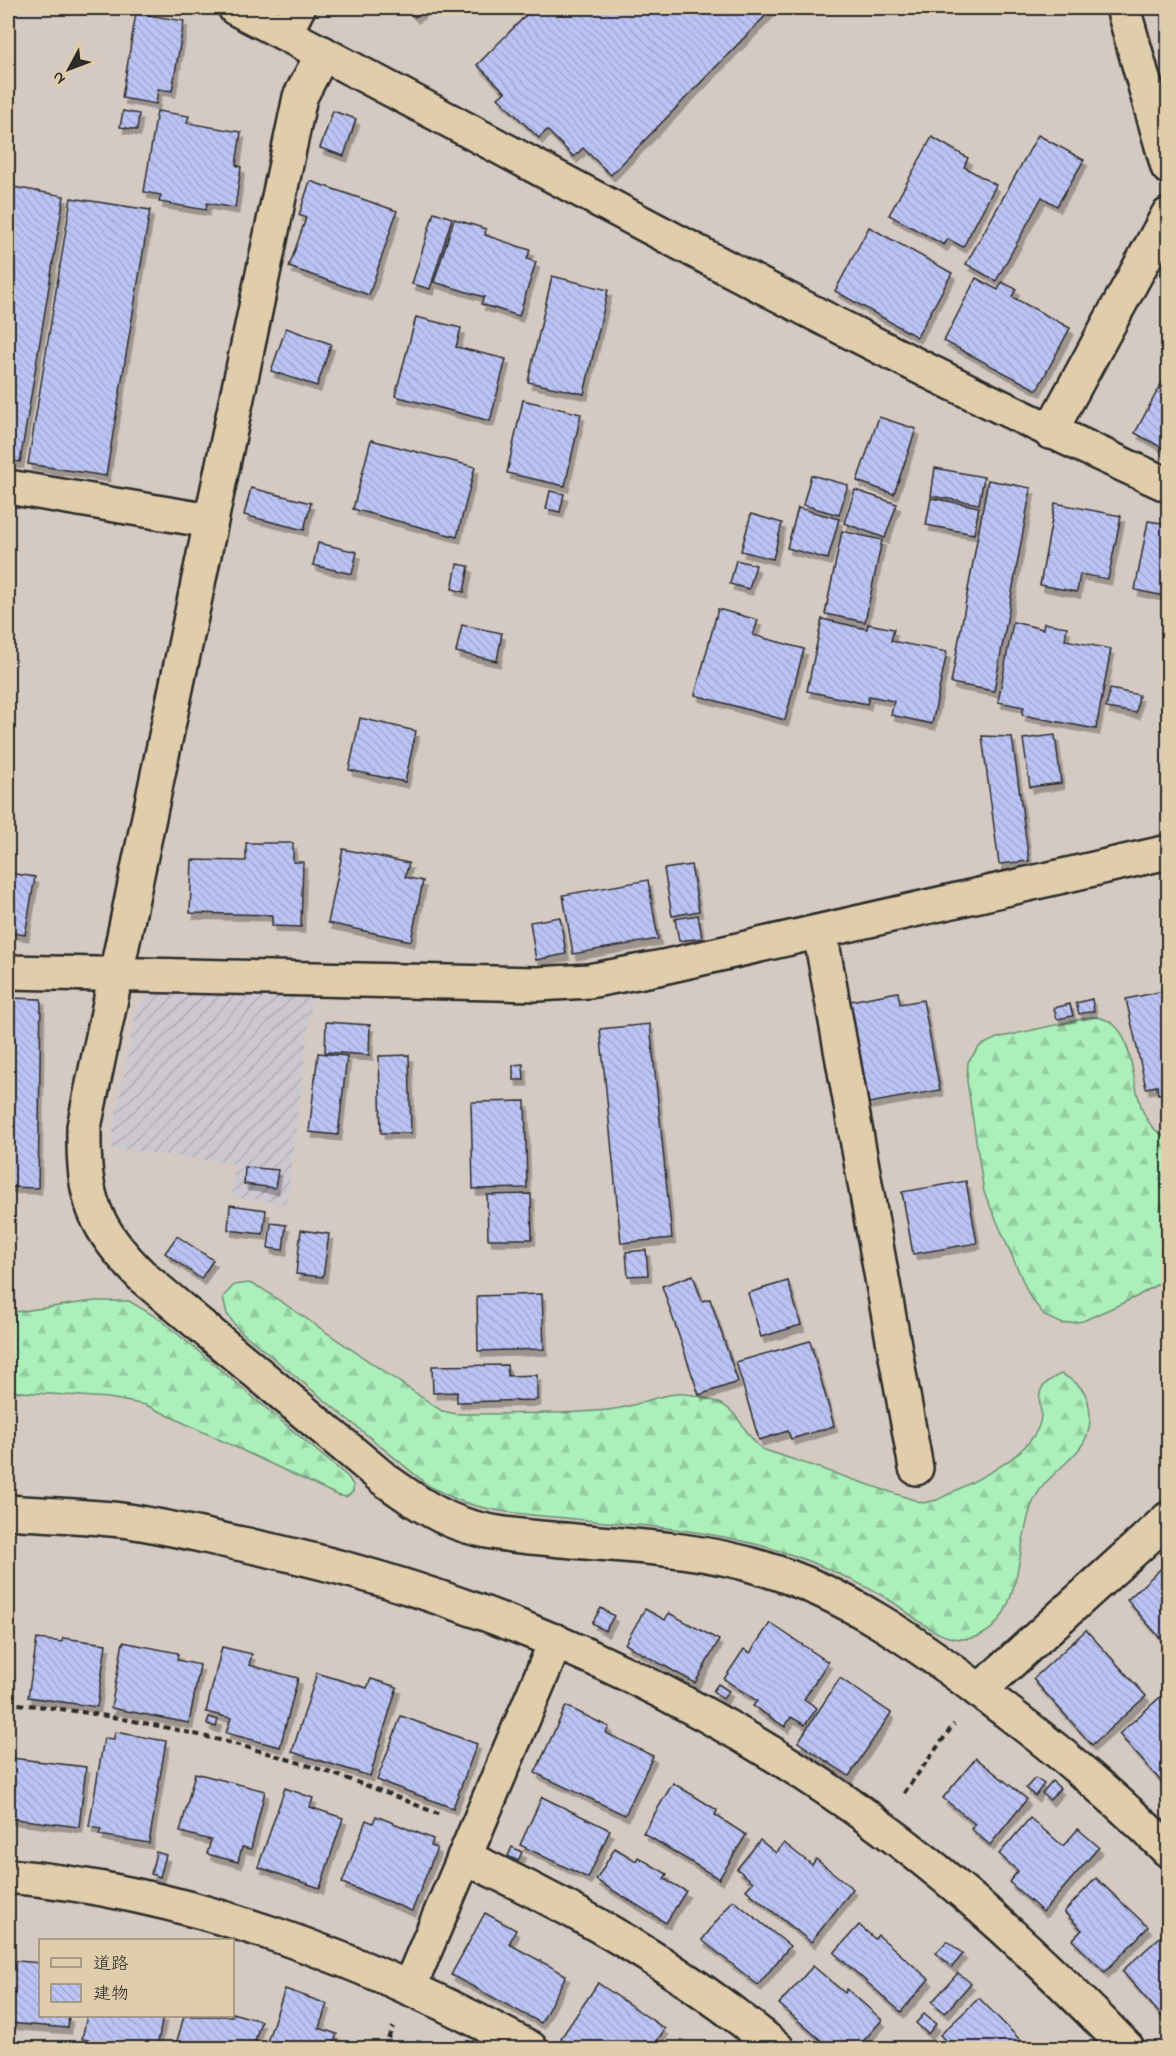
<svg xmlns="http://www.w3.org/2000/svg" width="1176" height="2056" font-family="'Indie Flower','Klee One',sans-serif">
	<defs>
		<pattern id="industrial-furrows" width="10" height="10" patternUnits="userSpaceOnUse" patternTransform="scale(1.5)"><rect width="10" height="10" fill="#cdc8d0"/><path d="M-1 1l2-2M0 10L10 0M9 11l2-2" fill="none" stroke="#b0acb3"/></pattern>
		<pattern id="forest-firs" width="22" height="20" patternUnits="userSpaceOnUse" patternTransform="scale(1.5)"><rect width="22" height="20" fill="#abf0bb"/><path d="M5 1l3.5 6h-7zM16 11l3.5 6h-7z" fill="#93cea1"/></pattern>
		<pattern id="building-back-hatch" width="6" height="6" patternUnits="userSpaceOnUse" patternTransform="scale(1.5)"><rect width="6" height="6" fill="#bbc3f4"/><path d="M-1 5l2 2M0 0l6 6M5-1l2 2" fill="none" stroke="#a1a8d1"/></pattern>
		<filter id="shadow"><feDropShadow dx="3.5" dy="6" stdDeviation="0" flood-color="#0004"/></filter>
	</defs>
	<rect width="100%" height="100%" fill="#d5cac1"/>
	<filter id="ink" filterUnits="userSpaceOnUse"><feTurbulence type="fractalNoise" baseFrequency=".0167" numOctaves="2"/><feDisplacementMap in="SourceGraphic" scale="12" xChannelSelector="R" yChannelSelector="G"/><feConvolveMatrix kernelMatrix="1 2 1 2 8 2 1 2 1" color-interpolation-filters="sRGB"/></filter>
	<g filter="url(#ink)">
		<polygon fill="url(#industrial-furrows)" points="151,993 312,997 287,1204 232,1197 235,1164 112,1148 113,1131 138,1004"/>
		<g fill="url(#forest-firs)" stroke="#6b8e73" stroke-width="1.5">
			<path d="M1091,1017C1151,1017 1116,1117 1168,1138V1278L1136,1297L1083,1321L1063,1324L1045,1316L1030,1297L984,1192L967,1081L968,1062L980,1046L997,1038Z"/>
			<path d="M249,1283L261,1288L442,1411L456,1414C506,1413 558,1415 608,1410C656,1405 664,1381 719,1403C739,1411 745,1436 762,1449L923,1503L937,1500C968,1483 1023,1462 1038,1428C1049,1404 1023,1392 1061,1374C1075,1381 1086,1388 1089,1406C1098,1456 1051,1463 1033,1502C1015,1542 1024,1639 962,1639C933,1639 907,1609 883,1596C846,1576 807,1558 766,1547C701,1528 632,1525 565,1518C532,1515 498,1513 466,1503C454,1499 441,1492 429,1486L238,1329L227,1314L223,1297L234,1285Z"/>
			<polygon points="94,1301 129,1301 161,1320 348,1477 353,1485 353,1492 346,1497 337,1495 146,1405 109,1398 8,1391 8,1313"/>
		</g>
		<g fill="url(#building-back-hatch)" stroke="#2b2b2b" stroke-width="1.5" filter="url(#shadow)">
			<polygon points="406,8 426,8 415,17"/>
			<polygon points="533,8 773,8 611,175 583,148 574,157 547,130 539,138 498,98 505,92 477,65"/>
			<polygon points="136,13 184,21 172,91 158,89 156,104 122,98"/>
			<polygon points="123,111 139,114 137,130 120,127"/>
			<polygon points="157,111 189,116 187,123 241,132 236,165 241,167 235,208 207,203 206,210 159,202 161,195 144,192"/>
			<polygon points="333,111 356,119 344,156 320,148"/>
			<polygon points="1038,135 1084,160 1057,206 1042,197 996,281 966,264"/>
			<polygon points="932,137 968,158 964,167 996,185 963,247 948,239 944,245 889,215"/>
			<polygon points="310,181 397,211 369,295 289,267 306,218 299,215"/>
			<polygon points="8,186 64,196 20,462 8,460"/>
			<polygon points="71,198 150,210 106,476 28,464"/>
			<polygon points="434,212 452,218 430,289 412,284"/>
			<polygon points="454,219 486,229 485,235 530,250 527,259 536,262 519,316 481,304 484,297 434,282"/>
			<polygon points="869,227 952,273 917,337 835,291"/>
			<polygon points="552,276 608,290 584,394 528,382"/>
			<polygon points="976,278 998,290 1002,282 1016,289 1012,297 1070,328 1037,390 944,341"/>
			<polygon points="416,317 461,328 456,347 506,359 490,421 395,396"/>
			<polygon points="286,328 331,344 317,386 271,371"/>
			<polygon points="1168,371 1168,451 1135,433"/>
			<polygon points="523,400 581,414 565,486 507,473"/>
			<polygon points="879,417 916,429 894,494 857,481"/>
			<polygon points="371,440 475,467 457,537 353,509"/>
			<polygon points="935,468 984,477 979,504 931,496"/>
			<polygon points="811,475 848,485 839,515 803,505"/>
			<polygon points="988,480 1031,488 994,691 951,683"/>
			<polygon points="251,488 311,503 304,530 244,515"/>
			<polygon points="855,490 897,504 885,538 844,523"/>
			<polygon points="550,491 564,494 560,512 546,509"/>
			<polygon points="931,498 979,507 974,534 926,525"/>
			<polygon points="1055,503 1121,516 1108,579 1080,574 1077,592 1040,585"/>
			<polygon points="798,508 839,519 828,559 787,548"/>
			<polygon points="751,514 782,523 773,559 741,551"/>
			<polygon points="1148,521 1168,524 1168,578 1165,596 1135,590"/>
			<polygon points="842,531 882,540 865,622 825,614"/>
			<polygon points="318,543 357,552 352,574 313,565"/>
			<polygon points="736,560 756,565 749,589 730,584"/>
			<polygon points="457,564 469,566 464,592 452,589"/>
			<polygon points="718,609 758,620 753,635 804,649 785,720 695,695"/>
			<polygon points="822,619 867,629 868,624 894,629 891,641 947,652 932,724 891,715 894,701 869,696 867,704 807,691"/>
			<polygon points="1013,622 1043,629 1044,623 1067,627 1065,640 1111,649 1096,729 1022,715 1024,707 998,702"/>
			<polygon points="462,625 502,633 497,661 456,652"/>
			<polygon points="1110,689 1139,695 1136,713 1106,708"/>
			<polygon points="360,718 416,731 405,782 349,770"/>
			<polygon points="1055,735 1061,783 1030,787 1023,739"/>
			<polygon points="982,736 1012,737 1029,861 999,864"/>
			<polygon points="246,843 293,843 293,862 303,862 301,927 272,926 272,915 190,913 192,860 246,861"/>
			<polygon points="343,849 409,863 405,877 423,881 411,941 328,923"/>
			<polygon points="691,865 699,911 672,916 664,869"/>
			<polygon points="8,873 35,877 25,935 8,932"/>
			<polygon points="648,880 658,939 573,954 563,895"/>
			<polygon points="698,915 702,938 679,941 675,919"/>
			<polygon points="560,917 566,954 536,960 530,922"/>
			<polygon points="1168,990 1168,1092 1158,1094 1157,1086 1146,1088 1126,999"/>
			<polygon points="898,992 900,1004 923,1000 940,1090 869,1103 850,1001"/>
			<polygon points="8,998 41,999 38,1188 8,1187"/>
			<polygon points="1092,999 1094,1011 1079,1014 1076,1003"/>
			<polygon points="1070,1004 1073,1016 1057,1019 1054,1008"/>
			<polygon points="326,1022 370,1025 369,1055 325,1052"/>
			<polygon points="650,1024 672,1238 621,1243 600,1029"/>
			<polygon points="318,1053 347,1056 338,1135 309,1132"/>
			<polygon points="409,1055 411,1133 381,1133 379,1056"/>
			<polygon points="523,1064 524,1080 513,1080 513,1065"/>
			<polygon points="525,1101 527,1188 473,1189 471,1102"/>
			<polygon points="245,1167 278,1170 275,1188 244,1184"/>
			<polygon points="966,1181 977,1243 913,1254 902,1192"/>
			<polygon points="531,1194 532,1239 488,1239 487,1195"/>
			<polygon points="230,1205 266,1210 263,1234 228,1230"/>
			<polygon points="271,1223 286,1225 283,1250 268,1248"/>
			<polygon points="301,1230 329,1234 323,1277 296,1274"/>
			<polygon points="177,1236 213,1260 201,1279 165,1253"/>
			<polygon points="646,1250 648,1275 628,1276 626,1252"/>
			<polygon points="693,1275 702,1301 710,1299 738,1382 699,1395 662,1286"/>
			<polygon points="788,1281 801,1325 761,1337 748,1293"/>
			<polygon points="542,1294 544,1349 478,1351 477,1296"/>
			<polygon points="810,1341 834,1426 791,1439 788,1431 759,1440 736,1362"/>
			<polygon points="507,1365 508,1376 537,1375 537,1400 457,1402 457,1392 433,1393 432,1366"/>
			<polygon points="1168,1562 1168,1647 1127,1600"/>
			<polygon points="601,1608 614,1616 605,1631 592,1623"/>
			<polygon points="645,1609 665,1620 669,1613 719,1640 695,1683 625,1644"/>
			<polygon points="770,1623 828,1662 804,1699 817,1708 805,1725 791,1717 785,1727 753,1706 757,1701 724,1679 744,1649 750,1653"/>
			<polygon points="1086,1630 1146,1696 1092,1745 1033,1679"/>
			<polygon points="8,1633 11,1633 8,1688"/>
			<polygon points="63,1638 106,1644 97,1707 28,1697 37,1639 62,1642"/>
			<polygon points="123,1642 178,1653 177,1660 200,1665 189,1723 111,1708"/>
			<polygon points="222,1647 252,1654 249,1665 298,1678 280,1747 226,1733 231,1718 206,1712"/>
			<polygon points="317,1673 367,1688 371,1679 397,1687 370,1776 292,1752"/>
			<polygon points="840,1678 891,1713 849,1776 798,1742"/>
			<polygon points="718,1684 729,1691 723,1699 713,1691"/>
			<polygon points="1168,1690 1168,1789 1119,1734"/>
			<polygon points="566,1706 609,1727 606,1733 653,1756 625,1815 535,1773"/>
			<polygon points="401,1716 477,1744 453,1808 377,1780"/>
			<polygon points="209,1717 218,1720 216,1727 207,1724"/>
			<polygon points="115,1732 166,1741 149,1843 99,1835 101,1829 89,1827 104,1738 114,1739"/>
			<polygon points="11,1758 86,1767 79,1827 8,1818"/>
			<polygon points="976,1758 1027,1799 990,1845 971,1829 975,1824 943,1798"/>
			<polygon points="195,1773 265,1791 251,1849 242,1847 238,1862 207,1854 211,1840 180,1832"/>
			<polygon points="1035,1778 1044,1784 1035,1796 1026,1788"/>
			<polygon points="1052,1781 1060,1788 1050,1800 1042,1793"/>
			<polygon points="673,1783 717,1810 715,1815 746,1835 719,1879 643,1833"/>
			<polygon points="285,1788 313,1798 310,1807 343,1818 320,1888 258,1867"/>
			<polygon points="542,1797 610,1830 588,1878 520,1845"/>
			<polygon points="376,1816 433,1839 431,1846 437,1848 412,1911 342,1883 366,1820 373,1823"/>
			<polygon points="1030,1818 1063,1846 1078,1829 1099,1847 1043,1912 1009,1882 1018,1871 999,1854"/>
			<polygon points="760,1840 776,1853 784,1843 812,1865 816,1859 853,1889 811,1942 746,1890 753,1882 737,1869"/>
			<polygon points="512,1847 522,1852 518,1861 508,1856"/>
			<polygon points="615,1848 636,1861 638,1857 667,1874 664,1879 686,1891 666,1923 596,1880"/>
			<polygon points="156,1852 166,1855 160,1877 151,1874"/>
			<polygon points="1096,1878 1148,1927 1105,1972 1072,1940 1082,1930 1064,1912"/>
			<polygon points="733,1900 790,1946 758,1985 702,1940"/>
			<polygon points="485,1913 516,1930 509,1944 566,1975 541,2023 451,1975"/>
			<polygon points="859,1925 875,1939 878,1935 929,1979 901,2012 834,1953"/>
			<polygon points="1168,1930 1168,2023 1122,1971"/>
			<polygon points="947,1941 963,1954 952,1967 936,1953"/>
			<polygon points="40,1956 40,2016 69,2016 68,2028 8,2023 8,1960 40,1963"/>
			<polygon points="813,1966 845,1993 847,1989 882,2020 857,2048 830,2048 779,2004"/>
			<polygon points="958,1973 971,1983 945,2013 932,2002"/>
			<polygon points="598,1983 665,2029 652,2048 576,2048 561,2038"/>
			<polygon points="285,1989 327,2004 319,2028 337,2034 332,2048 265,2048"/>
			<polygon points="979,1998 1028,2048 953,2048 940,2035"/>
			<polygon points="232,2013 261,2021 253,2048 175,2048 184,2016 232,2016"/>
			<polygon points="924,2014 936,2024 928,2034 916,2023"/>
			<polygon points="87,2016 163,2016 157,2048 134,2048 82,2039"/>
			<polygon points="918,2042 924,2048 910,2048"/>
		</g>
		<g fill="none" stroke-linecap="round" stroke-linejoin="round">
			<g stroke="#2b2b2b" stroke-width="38">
				<g id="street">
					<polyline points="1123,8 1168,167"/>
					<polyline points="285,33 298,8"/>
					<path d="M323,53L300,97L84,1127C83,1200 93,1227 145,1279L384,1479C408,1496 431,1513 458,1523C488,1534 520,1536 552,1539C622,1546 695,1547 762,1568C846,1593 913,1641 981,1692C1047,1741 1110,1792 1168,1850"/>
					<polyline points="1050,432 1168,215"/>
					<polyline points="8,487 210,521"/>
					<polyline points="820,932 916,1468"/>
					<polyline points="8,972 538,984 589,981 663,967 1168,852"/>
					<polyline points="979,1691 1168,1519"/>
					<path d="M464,1857C577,1909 682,1969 777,2048"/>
					<path d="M8,1876C191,1892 369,1961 530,2048"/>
					<polyline points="409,1988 556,1641"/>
				</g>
			</g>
			<g stroke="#2b2b2b" stroke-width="38">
				<g id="secondary">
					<path d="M235,8C546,168 849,342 1168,485"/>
					<path d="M8,1512C48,1515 89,1516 129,1521C167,1527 204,1536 242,1544C509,1599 763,1720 970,1898C1025,1946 1077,1996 1127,2048"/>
				</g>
			</g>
			<g stroke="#2b2b2b" stroke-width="4" stroke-dasharray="6 4.5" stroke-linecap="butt">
				<path d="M8,1703C155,1717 302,1756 438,1814"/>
				<polyline points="904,1793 954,1724"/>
				<polyline points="384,2048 393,2027"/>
			</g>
			<use href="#street" stroke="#e0cdab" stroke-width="33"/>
			<use href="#secondary" stroke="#e0cdab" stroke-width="33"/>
		</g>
	</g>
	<rect width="1176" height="2056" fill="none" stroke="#e0cdab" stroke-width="30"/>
	<rect x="15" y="15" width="1146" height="2026" fill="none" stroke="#2b2b2b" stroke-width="2" filter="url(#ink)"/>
	<rect x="39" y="1939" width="195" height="78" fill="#e0cdab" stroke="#988c78" stroke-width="1.5"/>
	<rect x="51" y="1958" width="30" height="9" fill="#e0cdab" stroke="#988c78" stroke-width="1.5"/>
	<text x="93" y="1969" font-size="18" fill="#2b2b2b">道路</text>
	<rect x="51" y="1984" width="30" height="18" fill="url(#building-back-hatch)" stroke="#988c78" stroke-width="1.5"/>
	<text x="93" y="1999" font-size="18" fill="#2b2b2b">建物</text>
	<g transform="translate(69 69) rotate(229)" stroke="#e0cdab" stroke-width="4.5" paint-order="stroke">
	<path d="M0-4.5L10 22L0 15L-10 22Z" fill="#2b2b2b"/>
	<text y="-9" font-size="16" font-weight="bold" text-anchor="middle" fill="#2b2b2b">N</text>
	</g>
</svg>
